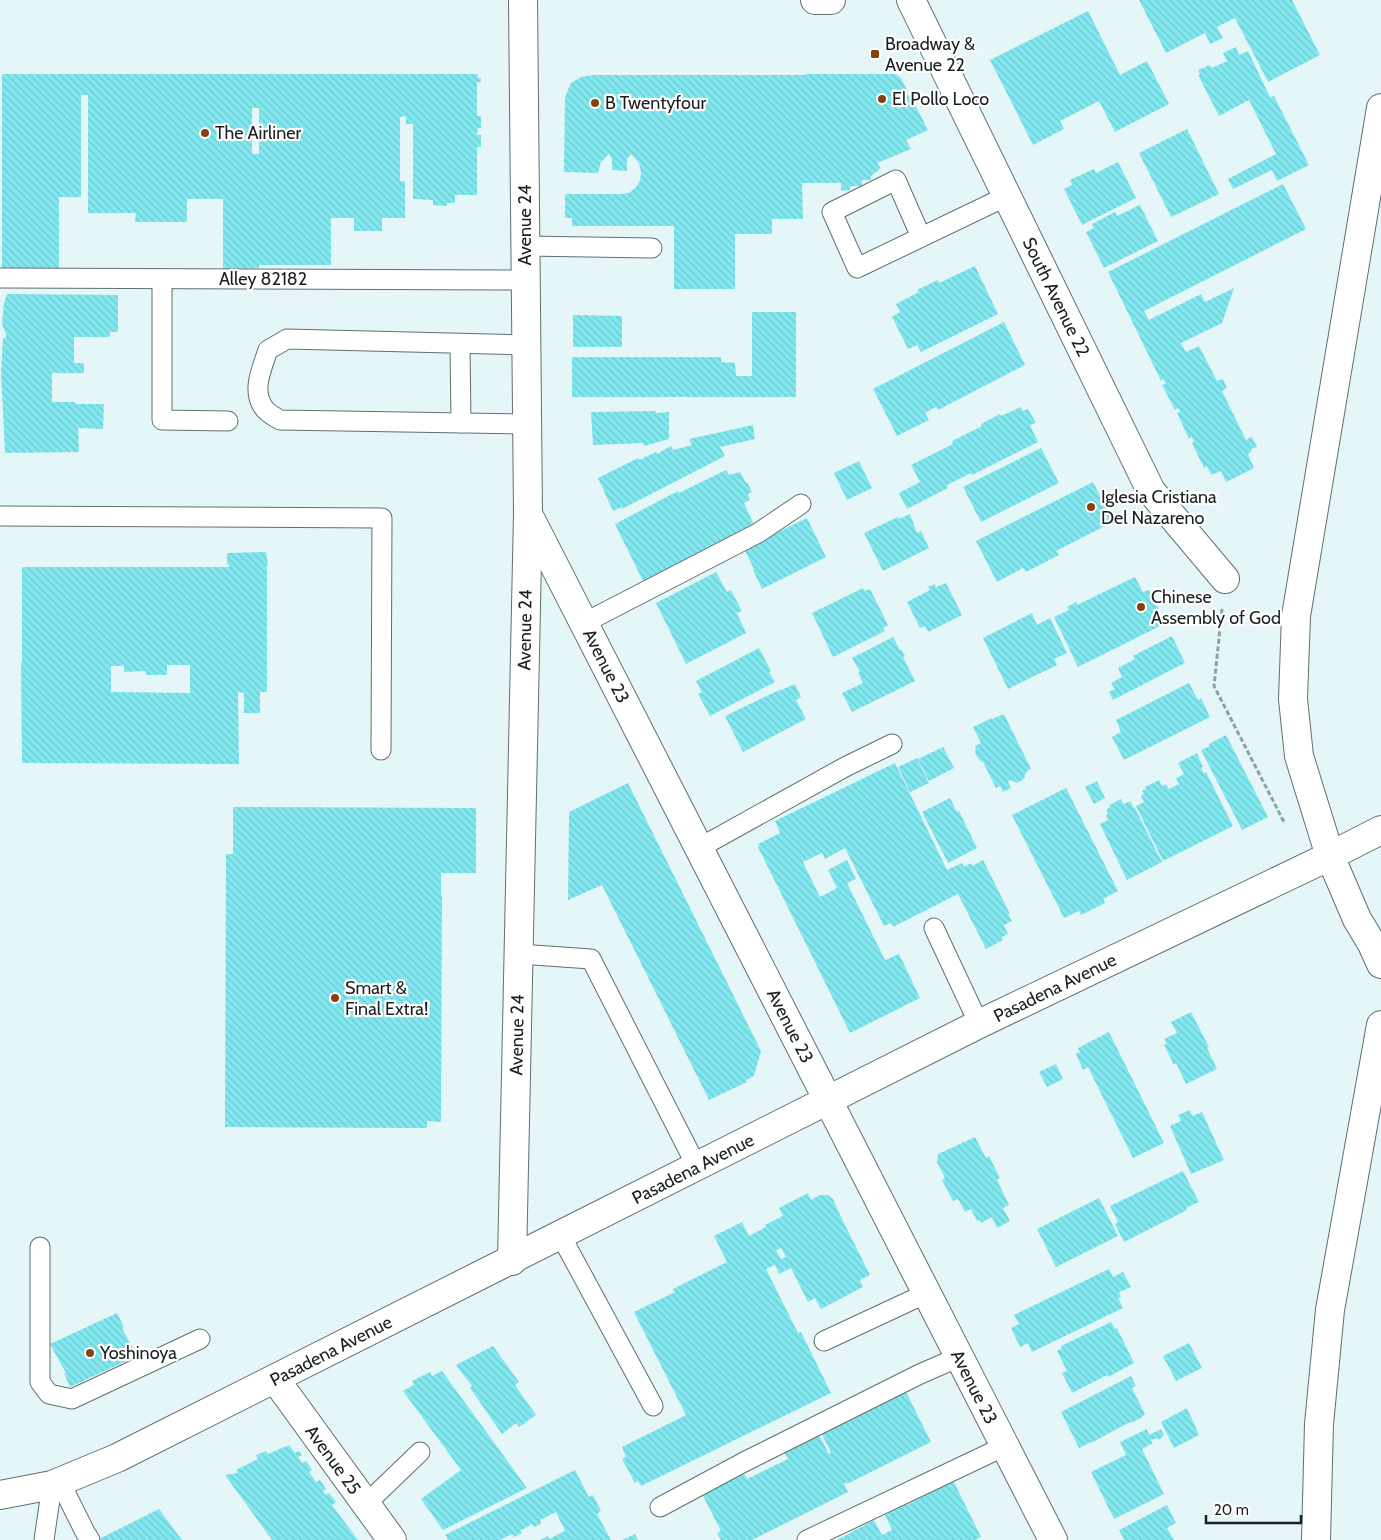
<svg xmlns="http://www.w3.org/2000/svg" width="1381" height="1540" font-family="Cabin,sans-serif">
	<defs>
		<pattern id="building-back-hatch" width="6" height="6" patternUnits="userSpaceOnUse" patternTransform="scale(1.25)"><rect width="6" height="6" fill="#82e8f0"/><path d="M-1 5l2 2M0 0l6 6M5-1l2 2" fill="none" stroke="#70c7ce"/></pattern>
	</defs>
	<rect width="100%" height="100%" fill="#e5f6f8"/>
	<g fill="url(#building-back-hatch)" fill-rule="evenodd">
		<polygon points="1139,0 1292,0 1320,55 1268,82 1235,18 1217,27 1223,38 1210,44 1205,33 1166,53"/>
		<polygon points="1088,11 1120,75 1147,61 1169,104 1115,132 1099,101 1060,121 1064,129 1033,145 990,60"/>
		<polygon points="1236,47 1239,55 1248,51 1270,97 1274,96 1309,165 1277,181 1272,170 1233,189 1228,179 1276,154 1249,100 1219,116 1198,75 1200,75 1198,70 1210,65 1212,68 1227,61 1223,53"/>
		<path d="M2,74H478V78H481V82H477V116H481V128H478L477,135H481V147H477V195H455V203H447V206L433,205V200L413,199V124H406V116L400,117V181H405V218H382V231H354V218H331V265H259V268L223,269V199H187V222H135L136,213H88V95H81V197H59V271H2ZM252,108H259V154H252Z"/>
		<polygon points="805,74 895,74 901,78 907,90 908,96 910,95 928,130 906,140 911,149 877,163 880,167 879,170 871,176 871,180 862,180 862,186 851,186 849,191 841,190 841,183 802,183 803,219 772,219 772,234 735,234 735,289 674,289 674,226 572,226 572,218 565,218 565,194 622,194 629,193 636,187 640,181 641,173 639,163 631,154 627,159 627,171 612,170 612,160 609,154 601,162 598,173 564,172 565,97 571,83 581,77 593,75 805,75"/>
		<polygon points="1187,129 1219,194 1171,217 1139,153"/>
		<polygon points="1118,162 1136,198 1082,225 1064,189 1072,185 1070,180 1094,169 1096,173"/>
		<polygon points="1283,184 1306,229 1144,311 1149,320 1201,294 1205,302 1234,288 1222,323 1181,343 1186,352 1199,346 1217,381 1223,379 1227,388 1222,391 1246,440 1252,437 1257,447 1251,449 1252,451 1248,454 1254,468 1226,482 1221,471 1211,475 1207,466 1204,468 1192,443 1194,442 1192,437 1189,439 1177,413 1180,412 1178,408 1175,410 1162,385 1166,384 1163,379 1161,381 1108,272"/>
		<polygon points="1140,205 1158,241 1104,268 1086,232 1094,228 1092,224 1115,212 1117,216"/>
		<polygon points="975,266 998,314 921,352 917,345 908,349 892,317 900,312 896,304 919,292 917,290 938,280 939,283"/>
		<polygon points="7,294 118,295 118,332 110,332 110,337 74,337 74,363 84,363 84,373 52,373 52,402 75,402 75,404 104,404 103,429 78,428 79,452 5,453 1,373 3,338 6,338 6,334 2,324 4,303"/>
		<polygon points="752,312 796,312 796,397 572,397 572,357 721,357 721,362 735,363 736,376 752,376"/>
		<polygon points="573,315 622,316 622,347 573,347"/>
		<polygon points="1004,322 1025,365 938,410 936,407 925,413 929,420 897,436 873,389"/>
		<polygon points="1021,407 1023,411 1028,409 1036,423 1030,425 1038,442 972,475 971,473 947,485 948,488 907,509 899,493 920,482 911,465 953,444 952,441 982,426 981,424 1000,414 1001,416"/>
		<polygon points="656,411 656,413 669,412 669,439 644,446 644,443 593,445 591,412"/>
		<polygon points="753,425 755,439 720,447 725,456 622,509 622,507 613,511 598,478 638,458 639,460 656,452 657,454 671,446 673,450 692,445 689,439"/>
		<polygon points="1041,448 1059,483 981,522 963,487"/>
		<polygon points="859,461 872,488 847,500 834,473"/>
		<polygon points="726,470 729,475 740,472 746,483 747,482 752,492 748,494 750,500 744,503 754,525 706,548 707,550 644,583 615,524 678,491 679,493"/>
		<polygon points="1093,482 1100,496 1102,494 1109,507 1107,509 1113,522 1056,551 1059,555 1026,572 1023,568 997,582 976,541"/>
		<polygon points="910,514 917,533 921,531 929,548 883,571 864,533 898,517 899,519"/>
		<polygon points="807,518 826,557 762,589 753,570 754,569 745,551 751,548 750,546"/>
		<path d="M266,552L268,564L266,568H267V692H260V713H244V693L238,692L239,764L22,763L21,662H22V567H229V565L227,564V554L228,553ZM167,665H190V693L111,692V666H124V672L146,671V675H167Z"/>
		<polygon points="716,572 727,592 731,590 742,611 737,613 746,633 686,664 656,603"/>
		<polygon points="1135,577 1143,592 1149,590 1159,609 1154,612 1160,626 1078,667 1054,617 1069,610 1067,607 1076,602 1077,605"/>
		<polygon points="946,583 962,615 928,632 925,626 920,628 907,602 930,590 928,587 935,584 936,587"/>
		<polygon points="863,588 865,591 870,589 888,625 883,628 885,631 833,657 812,613"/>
		<polygon points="1032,613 1037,625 1050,618 1067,653 1054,659 1057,665 1008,689 983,638"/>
		<polygon points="1172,636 1185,663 1113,700 1109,692 1115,689 1111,683 1122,677 1118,668 1135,659 1133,656"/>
		<polygon points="893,637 900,650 902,650 905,656 903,657 915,681 852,712 842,693 863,683 858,673 860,672 852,658"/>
		<polygon points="759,648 771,671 769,672 775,682 710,716 698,694 702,692 696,681"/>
		<polygon points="1189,683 1198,700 1201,698 1210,717 1124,760 1112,737 1121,732 1116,720"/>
		<polygon points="795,684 801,697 796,700 806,719 743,752 725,716 779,690 779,691"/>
		<polygon points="1004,714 1031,769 1026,772 1024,779 1017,783 1011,780 1008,782 1011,788 1003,792 1000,786 996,788 983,762 979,760 975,753 976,748 975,746 981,743 973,727 992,718 992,719"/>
		<polygon points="1226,735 1268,817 1242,830 1201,750 1210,746 1209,744"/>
		<polygon points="943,747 954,768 929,781 918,759"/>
		<polygon points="1197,753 1203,767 1201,768 1204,773 1206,772 1233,826 1163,861 1136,806 1144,802 1141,796 1144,794 1142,791 1146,789 1145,787 1159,780 1162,786 1166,784 1169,789 1179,784 1176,778 1184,774 1178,763"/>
		<polygon points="917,758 929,783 910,792 898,767"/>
		<polygon points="895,763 947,870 962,863 964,867 971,863 972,866 983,860 1010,914 1008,914 1012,921 1004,925 1008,934 1002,937 1003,940 986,949 958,894 893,927 891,923 884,926 845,848 825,859 822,853 803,862 820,897 837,888 828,870 847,860 856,879 847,883 885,960 899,954 920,998 850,1033 758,847 759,846 758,844 780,833 775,821"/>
		<polygon points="1097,781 1105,798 1094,804 1085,787"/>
		<polygon points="628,783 761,1051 754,1076 746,1080 747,1082 709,1100 602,885 568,900 569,812"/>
		<polygon points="1066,788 1118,891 1103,899 1105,903 1081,915 1079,911 1064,918 1012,815"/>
		<polygon points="950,798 957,812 959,811 977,848 948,863 922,812"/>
		<polygon points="1121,799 1124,804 1130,801 1134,808 1135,808 1162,862 1127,880 1100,824 1108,820 1106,815 1108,814 1106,810 1110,807 1109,805"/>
		<polygon points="233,807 476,808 476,873 441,873 441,896 442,896 441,1122 427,1121 427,1128 225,1127 226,854 233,854"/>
		<polygon points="1191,1012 1209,1047 1207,1048 1217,1069 1186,1084 1176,1063 1174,1065 1164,1045 1167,1044 1164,1039 1177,1033 1171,1022"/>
		<polygon points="1109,1032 1164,1143 1133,1158 1088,1067 1083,1070 1076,1054 1080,1052 1078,1048"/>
		<polygon points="1056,1064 1063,1079 1047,1087 1039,1072"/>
		<polygon points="1190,1110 1192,1116 1202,1112 1224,1160 1191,1174 1170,1126 1181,1121 1178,1115"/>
		<polygon points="975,1137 986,1158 989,1156 1000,1178 997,1180 1009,1205 1003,1208 1010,1221 997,1228 992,1217 981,1223 980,1220 977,1221 971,1209 965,1212 958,1199 953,1201 942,1180 945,1178 937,1162 938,1154"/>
		<polygon points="1183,1171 1199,1202 1186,1208 1187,1210 1124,1242 1115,1224 1118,1222 1110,1206"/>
		<path d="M808,1193L811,1200L820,1195H828L833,1199L837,1209L870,1275L860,1280L863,1287L821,1309L815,1298L808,1302L791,1268L779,1274L775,1265L766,1269L798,1333L801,1332L831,1393L641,1486L638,1481L635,1483L622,1459L626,1457L622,1447L686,1415L634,1312L675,1292L673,1289L727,1262L714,1236L742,1222L749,1236L766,1227L765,1225L783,1216L779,1208ZM781,1248L786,1257L781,1259L776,1250Z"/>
		<polygon points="1099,1198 1118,1236 1056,1267 1037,1229"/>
		<polygon points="1109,1269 1113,1277 1123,1272 1131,1287 1119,1292 1121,1297 1118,1298 1123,1308 1032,1352 1028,1343 1020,1347 1011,1328 1019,1324 1014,1315"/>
		<polygon points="117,1313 124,1327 122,1328 137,1356 70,1387 64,1373 66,1373 50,1344"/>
		<polygon points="1111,1322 1115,1329 1117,1328 1134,1363 1108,1377 1107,1375 1072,1393 1062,1373 1067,1371 1057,1351 1062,1348 1061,1346"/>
		<polygon points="1189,1343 1202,1368 1176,1381 1163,1356"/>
		<polygon points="493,1346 519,1382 515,1385 536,1415 519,1427 516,1423 502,1434 470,1388 472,1386 456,1365"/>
		<polygon points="442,1371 527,1488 443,1530 421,1499 461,1470 403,1391 414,1385 412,1381 430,1372 432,1376"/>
		<polygon points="1131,1376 1136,1386 1132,1388 1145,1414 1141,1418 1131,1423 1130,1422 1091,1443 1091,1442 1079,1448 1061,1412"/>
		<polygon points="903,1386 931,1442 847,1484 846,1482 844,1484 848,1492 752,1540 721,1540 717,1533 721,1531 700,1490 742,1469 747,1479 788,1459 782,1448 817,1431 829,1454 831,1453 819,1428"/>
		<polygon points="1187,1408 1199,1435 1174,1448 1161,1422"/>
		<polygon points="1147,1429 1149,1435 1161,1429 1164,1436 1158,1440 1157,1438 1151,1440 1153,1443 1142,1449 1164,1494 1114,1519 1091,1472 1126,1455 1120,1442"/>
		<polygon points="289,1445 295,1453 299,1451 302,1455 298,1457 302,1463 306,1461 312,1470 309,1472 316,1482 320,1480 326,1489 323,1491 325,1495 329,1493 336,1502 332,1505 358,1540 272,1540 225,1475 238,1473 236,1470 258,1459 256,1455 266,1451 268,1454"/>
		<polygon points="575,1470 589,1497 593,1495 601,1511 597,1514 611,1540 540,1540 548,1536 549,1539 565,1531 556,1512 540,1520 541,1524 534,1527 532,1524 520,1531 522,1533 514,1537 512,1534 500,1540 448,1540 445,1535"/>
		<polygon points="953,1480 981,1537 975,1540 837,1540 874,1520 882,1535 892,1530 885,1515 906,1504 907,1505"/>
		<polygon points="1167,1505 1176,1523 1167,1528 1174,1540 1124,1540 1119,1530"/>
		<polygon points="159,1509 182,1540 97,1540"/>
		<polygon points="635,1534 638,1540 622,1540"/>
	</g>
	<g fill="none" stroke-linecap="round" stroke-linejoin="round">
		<g stroke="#606f70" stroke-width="21">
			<g id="lane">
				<polyline points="921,237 896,180 832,212 857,268 1007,196"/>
				<polyline points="525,246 652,248"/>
				<polyline points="0,278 525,280"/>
				<polyline points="162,279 162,420 228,421"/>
				<polyline points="460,344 461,423"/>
				<path d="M526,345L287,339L268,350C262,368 251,391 264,408C267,413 275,417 280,420L527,424"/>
				<polyline points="0,516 382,518 381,750"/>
				<polyline points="584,623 758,533 801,504"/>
				<polyline points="699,848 845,767 892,744"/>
				<polyline points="934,928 979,1024"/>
				<polyline points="519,954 591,959 697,1167"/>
				<polyline points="561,1236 653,1406"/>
				<polyline points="40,1247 40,1382 49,1394 72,1399 200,1339"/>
				<polyline points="824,1341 927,1293"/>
				<polyline points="60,1482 85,1532 90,1540"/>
				<polyline points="366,1504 420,1452"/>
				<polyline points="660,1507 744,1462 920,1374 959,1357"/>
				<polyline points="44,1540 52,1485"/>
				<polyline points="807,1540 1005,1446"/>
			</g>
		</g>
		<g stroke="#606f70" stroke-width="30">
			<g id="street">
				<polyline points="911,0 1151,491 1225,579"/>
				<polyline points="529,516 1053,1540"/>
				<polyline points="512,1261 528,513 523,0"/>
				<polyline points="275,1379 392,1540"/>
			</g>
		</g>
		<g stroke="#606f70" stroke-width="30">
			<polyline id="secondary" points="0,1495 52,1485 117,1458 979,1024 1330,856 1381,830"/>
		</g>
		<g stroke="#606f70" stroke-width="30">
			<g id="primary">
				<polyline points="815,0 831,0"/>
				<polyline points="1330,856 1299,756 1293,699 1296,616 1381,108"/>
			</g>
		</g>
		<g stroke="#606f70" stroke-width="30">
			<g id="highway">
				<polyline points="1330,856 1357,919 1372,944 1381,964"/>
				<polyline points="1316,1540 1319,1424 1330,1310 1381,1025"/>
			</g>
		</g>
		<polyline stroke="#93a0a1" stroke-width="3" stroke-dasharray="5 2.5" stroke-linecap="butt" points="1222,609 1214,686 1285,824"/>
		<use href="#lane" stroke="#fff" stroke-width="19"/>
		<use href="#street" stroke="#fff" stroke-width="28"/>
		<use href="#secondary" stroke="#fff" stroke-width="28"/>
		<use href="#primary" stroke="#fff" stroke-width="28"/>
		<use href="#highway" stroke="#fff" stroke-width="28"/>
	</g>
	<g fill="#844210" stroke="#fff" stroke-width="2">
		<rect x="870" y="49" width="10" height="10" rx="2.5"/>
		<circle cx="882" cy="99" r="5"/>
		<circle cx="595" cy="103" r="5"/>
		<circle cx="205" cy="133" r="5"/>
		<circle cx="1091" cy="507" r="5"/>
		<circle cx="1141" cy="607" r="5"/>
		<circle cx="335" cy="998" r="5"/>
		<circle cx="90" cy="1353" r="5"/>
	</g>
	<g text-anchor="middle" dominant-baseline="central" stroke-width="4.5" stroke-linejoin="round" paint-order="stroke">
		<g font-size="18" fill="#1a2020" stroke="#fff" text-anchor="start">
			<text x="885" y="44">Broadway &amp;<tspan x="885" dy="21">Avenue 22</tspan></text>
			<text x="892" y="99">El Pollo Loco</text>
			<text x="605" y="103">B Twentyfour</text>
			<text x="215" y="133">The Airliner</text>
			<text x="1101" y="497">Iglesia Cristiana<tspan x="1101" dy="21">Del Nazareno</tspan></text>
			<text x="1151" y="597">Chinese<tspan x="1151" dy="21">Assembly of God</tspan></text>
			<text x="345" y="988">Smart &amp;<tspan x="345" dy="21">Final Extra!</tspan></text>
			<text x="100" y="1353">Yoshinoya</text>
		</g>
		<g font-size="18" fill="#1a2020" stroke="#fff">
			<text transform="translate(525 225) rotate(-90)">Avenue 24</text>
			<text x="263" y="279">Alley 82182</text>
			<text transform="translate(1056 297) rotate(64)">South Avenue 22</text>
			<text transform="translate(525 630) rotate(-89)">Avenue 24</text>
			<text transform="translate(606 666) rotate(63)">Avenue 23</text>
			<text transform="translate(1055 988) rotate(-26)">Pasadena Avenue</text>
			<text transform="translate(790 1026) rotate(63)">Avenue 23</text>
			<text transform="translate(517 1035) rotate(-89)">Avenue 24</text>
			<text transform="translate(693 1169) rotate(-27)">Pasadena Avenue</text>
			<text transform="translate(331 1351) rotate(-27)">Pasadena Avenue</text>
			<text transform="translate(974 1387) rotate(63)">Avenue 23</text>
			<text transform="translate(333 1460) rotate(54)">Avenue 25</text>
		</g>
	</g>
	<path d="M1206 1515v8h95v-8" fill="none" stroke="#1a2020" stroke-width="2.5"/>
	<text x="1214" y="1515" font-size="15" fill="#1a2020" stroke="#ffffff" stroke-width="4" paint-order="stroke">20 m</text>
</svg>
